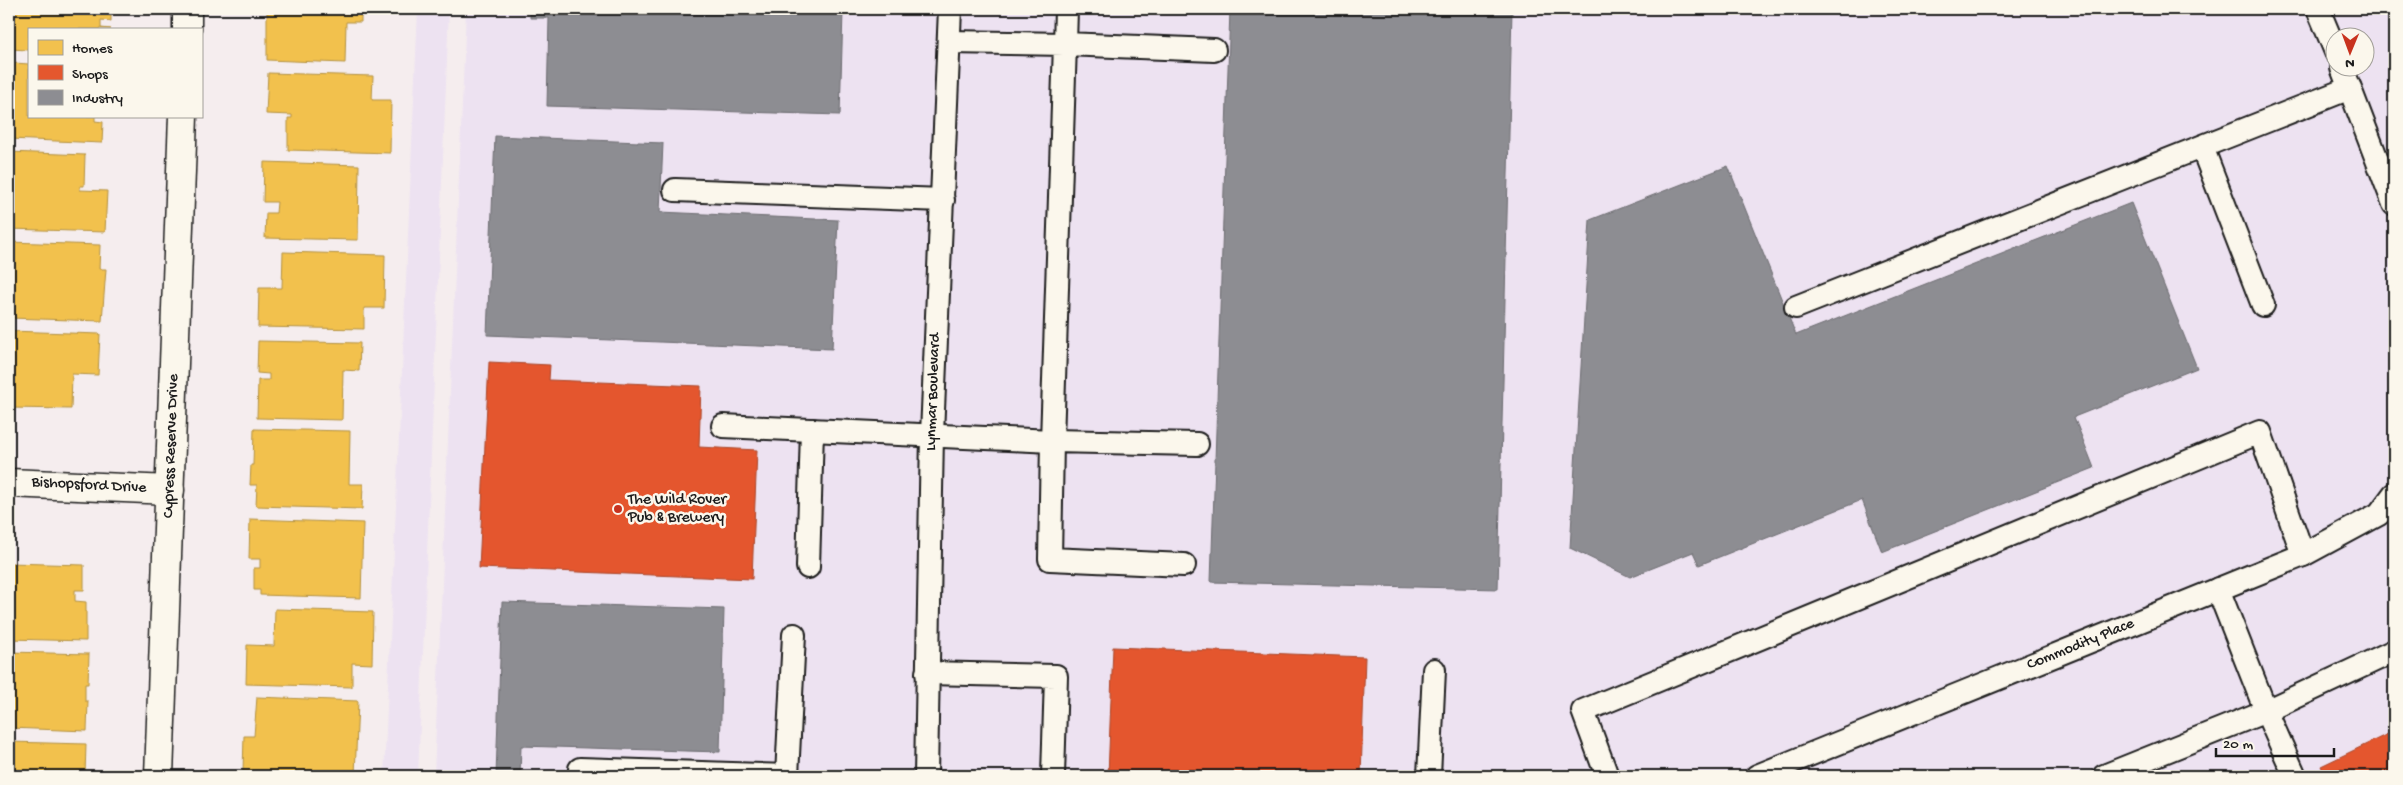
<svg xmlns="http://www.w3.org/2000/svg" width="2403" height="785" font-family="'Gochi Hand',sans-serif">
	<rect width="100%" height="100%" fill="#f5edee"/>
	<filter id="ink" filterUnits="userSpaceOnUse"><feTurbulence type="fractalNoise" baseFrequency=".02" numOctaves="2"/><feDisplacementMap in="SourceGraphic" scale="10" xChannelSelector="R" yChannelSelector="G"/><feConvolveMatrix kernelMatrix="1 2 1 2 8 2 1 2 1" color-interpolation-filters="sRGB"/></filter>
	<g filter="url(#ink)">
		<g fill="#ede2f1" fill-rule="evenodd">
			<polygon points="418,9 449,9 418,776 384,776"/>
			<path d="M466,9H2394V776H434ZM2336,38H2366V68H2336Z"/>
		</g>
		<g fill="#f2c14e" stroke="#b2903f">
			<polygon points="9,9 111,9 111,21 101,20 101,28 111,29 29,29 29,50 9,49"/>
			<polygon points="267,9 361,9 361,22 346,22 345,63 267,60"/>
			<polygon points="14,63 29,64 29,116 95,116 95,121 103,122 102,143 9,139 9,113 12,113"/>
			<polygon points="268,73 373,76 372,100 391,100 390,153 288,150 288,118 292,118 292,115 266,114"/>
			<polygon points="9,152 85,155 84,186 80,186 80,190 107,191 105,232 9,229"/>
			<polygon points="264,162 359,165 358,240 265,238 266,213 276,213 277,202 263,202"/>
			<polygon points="9,242 100,245 99,269 106,269 102,321 9,318"/>
			<polygon points="283,252 385,255 384,308 364,308 364,329 258,327 259,288 282,288"/>
			<polygon points="9,331 100,334 98,375 72,374 71,409 9,408"/>
			<polygon points="258,341 360,343 359,371 343,370 342,420 257,418 258,380 269,380 269,374 257,373"/>
			<polygon points="254,429 350,431 349,484 363,484 362,509 256,506 257,485 250,485 251,465 253,465"/>
			<polygon points="250,519 363,523 361,598 260,595 260,590 254,590 254,568 260,568 260,559 249,559"/>
			<polygon points="9,563 84,565 84,590 75,590 75,601 86,602 86,641 9,639"/>
			<polygon points="275,609 373,612 372,664 352,663 352,687 246,684 247,645 274,646"/>
			<polygon points="9,652 89,654 88,684 85,684 85,701 88,701 87,731 9,728"/>
			<polygon points="257,697 358,701 355,776 243,772 244,736 254,736"/>
			<polygon points="9,742 86,744 85,776 9,776"/>
		</g>
		<g fill="#e4572e" stroke="#a84529">
			<polygon points="489,362 550,365 549,380 701,386 699,447 757,450 752,579 479,568"/>
			<polygon points="1113,647 1365,657 1361,776 1108,776"/>
			<polygon points="2394,731 2394,776 2326,776 2321,766"/>
		</g>
		<g fill="#8d8d92" stroke="#6b6b6f">
			<polygon points="530,9 762,9 843,11 840,115 547,106 549,18 530,18"/>
			<polygon points="1230,9 1512,9 1498,589 1211,582"/>
			<polygon points="495,136 663,143 660,212 838,220 832,349 487,335"/>
			<polygon points="1728,166 1796,335 2131,203 2197,368 2074,417 2094,468 1882,552 1862,500 1699,565 1693,552 1630,577 1570,548 1590,220"/>
			<polygon points="502,602 724,609 720,752 521,746 520,776 496,776"/>
		</g>
		<g fill="none" stroke-linecap="round" stroke-linejoin="round">
			<g stroke="#1c1c1c" stroke-width="26">
				<g id="service">
					<polyline points="1066,9 1065,44 1214,50"/>
					<polyline points="2318,9 2336,52"/>
					<polyline points="2342,68 2394,204"/>
					<polyline points="2202,147 2263,305"/>
					<polyline points="675,190 943,200"/>
					<polyline points="1796,307 2350,88"/>
					<polyline points="723,426 1052,441 1065,44 949,42"/>
					<polyline points="1184,565 1050,559 1052,441 1197,444"/>
					<polyline points="808,567 812,430"/>
					<polyline points="927,673 1056,676 1053,776"/>
					<polyline points="580,769 789,776"/>
					<polyline points="787,776 794,635"/>
					<polyline points="926,776 932,434 950,9"/>
					<polyline points="1429,776 1434,670"/>
					<polyline points="1607,776 1583,711 2260,432 2303,555"/>
					<polyline points="1757,776 2303,555 2379,514 2394,494"/>
					<polyline points="2104,776 2266,711 2218,589"/>
					<polyline points="2295,776 2266,711 2394,651"/>
				</g>
			</g>
			<g stroke="#1c1c1c" stroke-width="31">
				<g id="minor">
					<polyline points="187,29 187,9"/>
					<polyline points="9,483 170,490"/>
					<polyline points="159,776 183,116"/>
				</g>
			</g>
			<use href="#service" stroke="#fbf7ec" stroke-width="22"/>
			<use href="#minor" stroke="#fbf7ec" stroke-width="28"/>
		</g>
	</g>
	<circle fill="#c8321e" stroke="#fbf7ec" stroke-width="2" cx="618" cy="509" r="5"/>
	<g text-anchor="middle" dominant-baseline="central" stroke-width="5" stroke-linejoin="round" paint-order="stroke">
		<g font-size="16" fill="#1c1c1c" stroke="#fbf7ec">
			<text transform="translate(934 392) rotate(-88)">Lynmar Boulevard</text>
			<text transform="translate(172 446) rotate(-88)">Cypress Reserve Drive</text>
			<text transform="translate(89 486) rotate(3)">Bishopsford Drive</text>
			<text transform="translate(2081 645) rotate(-22)">Commodity Place</text>
		</g>
		<g font-size="16" fill="#1c1c1c" stroke="#fbf7ec" text-anchor="start">
			<text x="628" y="500">The Wild Rover<tspan x="628" dy="18">Pub &amp; Brewery</tspan></text>
		</g>
	</g>
	<rect width="2403" height="785" fill="none" stroke="#fbf7ec" stroke-width="30"/>
	<rect x="15" y="15" width="2373" height="755" fill="none" stroke="#1c1c1c" stroke-width="2" filter="url(#ink)"/>
	<rect x="28" y="28" width="175" height="90" fill="#fbf7ec" stroke="#a29f99"/>
	<rect x="38" y="40" width="25" height="15" fill="#f2c14e" stroke="#a29f99"/>
	<text x="72" y="52" font-size="15" fill="#1c1c1c">Homes</text>
	<rect x="38" y="65" width="25" height="15" fill="#e4572e" stroke="#a29f99"/>
	<text x="72" y="78" font-size="15" fill="#1c1c1c">Shops</text>
	<rect x="38" y="90" width="25" height="15" fill="#8d8d92" stroke="#a29f99"/>
	<text x="72" y="102" font-size="15" fill="#1c1c1c">Industry</text>
	<g transform="translate(2350 52) rotate(181)"><circle r="24" fill="#fbf7ec" stroke="#a29f99"/>
	<path d="M0-4L9 19L0 12L-9 19Z" fill="#c8321e"/>
	<text y="-8" font-size="14" font-weight="bold" text-anchor="middle" fill="#1c1c1c">N</text>
	</g>
	<path d="M2216 748v8h118v-8" fill="none" stroke="#1c1c1c" stroke-width="2.5"/>
	<text x="2223" y="748" font-size="15" fill="#1c1c1c" stroke="#fbf7ec" stroke-width="4" paint-order="stroke">20 m</text>
</svg>
